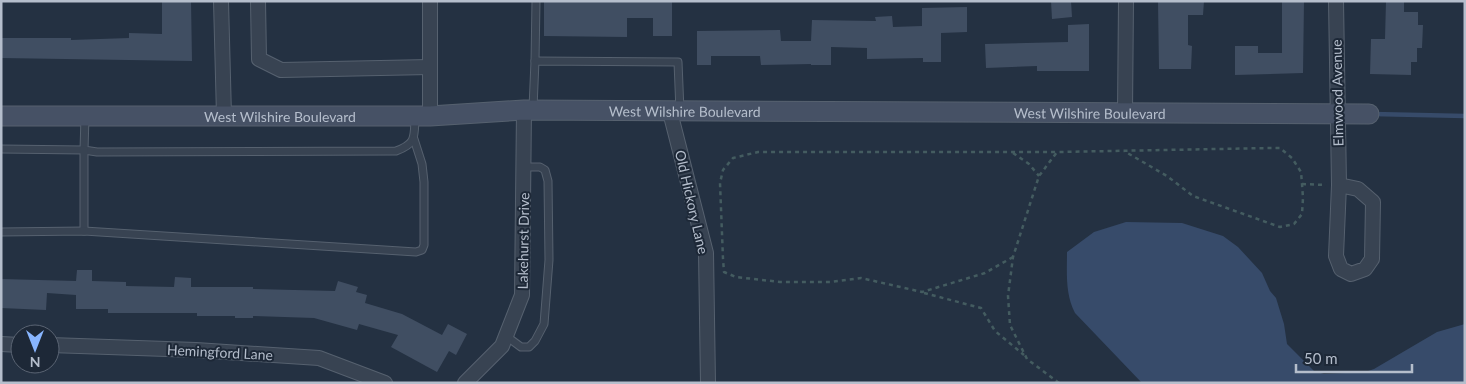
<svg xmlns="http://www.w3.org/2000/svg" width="1466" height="384" font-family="Lato,sans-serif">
	<rect width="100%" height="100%" fill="#243142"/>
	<path fill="#374b6a" d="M1126,222L1182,223L1223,236L1238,247L1262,273L1270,291L1276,298L1284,324L1287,344L1314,371L1324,374L1365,372L1374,369L1437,332L1465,324V383H1142L1075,313C1065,294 1067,272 1067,252L1094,232Z"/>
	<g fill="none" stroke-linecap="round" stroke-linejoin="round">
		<polyline stroke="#374b6a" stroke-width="4.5" points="1373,114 1465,116"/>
	</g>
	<g fill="#404e62">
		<polygon points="162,1 191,1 192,61 1,58 1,38 71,38 71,40 129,38 129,33 162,34"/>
		<polygon points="544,1 672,1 672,36 653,36 653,18 627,18 627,37 544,36"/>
		<polygon points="1051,1 1071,1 1072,17 1052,19"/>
		<polygon points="1158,1 1204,1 1203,15 1188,15 1188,45 1192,46 1191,69 1159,69"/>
		<polygon points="1282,1 1304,1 1303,73 1235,75 1235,46 1258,46 1258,53 1282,53"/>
		<polygon points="1386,1 1404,1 1404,12 1418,12 1418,25 1423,25 1422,48 1417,48 1417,62 1411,62 1411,75 1370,74 1371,39 1385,39"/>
		<polygon points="967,7 967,32 941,33 941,62 923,62 923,58 867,59 867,48 831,47 831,65 811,65 811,64 761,65 760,56 711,56 711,65 697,65 697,31 780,30 781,41 811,41 812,20 876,21 875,17 892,16 893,27 922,26 922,8"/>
		<polygon points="1089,24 1089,71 1037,71 1037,66 986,68 985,44 1068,42 1068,25"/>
		<polygon points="77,270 92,270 92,281 126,282 126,286 174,287 175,277 191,278 191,287 253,287 253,289 335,291 338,281 358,287 356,292 367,295 365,303 402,314 442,335 448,324 467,334 456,355 449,351 437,372 391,347 398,335 359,324 357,330 314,318 253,316 253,318 235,318 235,316 197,316 197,313 108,313 108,309 76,309 76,295 47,293 46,310 1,308 1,279 76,281"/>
	</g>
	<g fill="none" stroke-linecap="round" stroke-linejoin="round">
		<g stroke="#56616f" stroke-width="9">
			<g id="lane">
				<polyline points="535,61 536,1"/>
				<polyline points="533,108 535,61 678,62 680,111"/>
				<path d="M85,117L84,150L97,152L396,151C417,143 414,137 415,117"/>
				<polyline points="1,149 84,150 84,231"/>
				<polyline points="1,232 84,231 416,252 422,250 424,245 424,182 422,164 414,139"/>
				<polyline points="506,336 521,347 529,347 535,341 544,324 549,260 548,181 545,170 540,167 524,167"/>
			</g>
		</g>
		<g stroke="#56616f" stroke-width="16">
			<g id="street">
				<polyline points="221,1 224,116"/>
				<polyline points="258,1 259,59 281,70 430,67"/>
				<polyline points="430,1 430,116"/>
				<polyline points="1336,1 1339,185 1336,256 1341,269 1351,274 1365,269 1372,259 1373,202 1358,189 1339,185"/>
				<polyline points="670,112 706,253 708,383"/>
				<polyline points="1125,112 1126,1"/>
				<polyline points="1,344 20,345"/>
				<polyline points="50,345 196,350 319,358 385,383"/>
				<polyline points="465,383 502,346 522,295 524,110"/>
			</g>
		</g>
		<g stroke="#56616f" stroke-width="21">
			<g id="secondary">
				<path id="s1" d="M1,116H430L524,110L1369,114"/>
			</g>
		</g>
		<g stroke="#445c60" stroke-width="2.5" stroke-dasharray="4 4" stroke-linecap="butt">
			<polyline points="1013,153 1029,164 1039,176"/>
			<polyline points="1302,184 1326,185"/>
			<polyline points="1013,257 985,273 922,292 861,278 830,282 780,282 736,277 724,272 723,259 720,183 723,170 733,158 758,152 1056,152"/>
			<polyline points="924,293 981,308 995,331 1024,355"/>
			<polyline points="1059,383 1027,359 1010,325 1008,296 1013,257 1039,176 1057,152 1271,148 1280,148 1292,158 1301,172 1302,184 1303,198 1302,214 1294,224 1280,227 1193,196 1167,176 1124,151"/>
		</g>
		<use href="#lane" stroke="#384352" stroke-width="7"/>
		<use href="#street" stroke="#384352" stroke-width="14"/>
		<use href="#secondary" stroke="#465165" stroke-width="19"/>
	</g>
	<g text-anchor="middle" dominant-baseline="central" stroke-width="4" stroke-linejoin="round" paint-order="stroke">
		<g font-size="14" fill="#b5becc" stroke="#1d2837">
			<text transform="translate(1337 93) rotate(-91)">Elmwood Avenue</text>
			<text stroke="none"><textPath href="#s1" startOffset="684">West Wilshire Boulevard</textPath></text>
			<text stroke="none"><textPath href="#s1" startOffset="1089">West Wilshire Boulevard</textPath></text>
			<text stroke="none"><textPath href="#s1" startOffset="279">West Wilshire Boulevard</textPath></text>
			<text transform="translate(692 202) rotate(77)">Old Hickory Lane</text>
			<text transform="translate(523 241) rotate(-89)">Lakehurst Drive</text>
			<text transform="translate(220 352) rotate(3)">Hemingford Lane</text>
		</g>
	</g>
	<rect width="1466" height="384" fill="none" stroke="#b5becc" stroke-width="5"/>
	<g transform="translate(35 349) rotate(180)"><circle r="24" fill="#1d2837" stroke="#5a6473"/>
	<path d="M0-4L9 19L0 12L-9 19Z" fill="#88b5fe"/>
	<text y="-8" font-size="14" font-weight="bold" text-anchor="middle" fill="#b5becc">N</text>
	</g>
	<path d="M1296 364v8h116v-8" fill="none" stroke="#b5becc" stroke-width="2.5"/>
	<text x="1304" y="364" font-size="15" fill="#b5becc" stroke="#1d2837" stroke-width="4" paint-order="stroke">50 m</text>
</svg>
